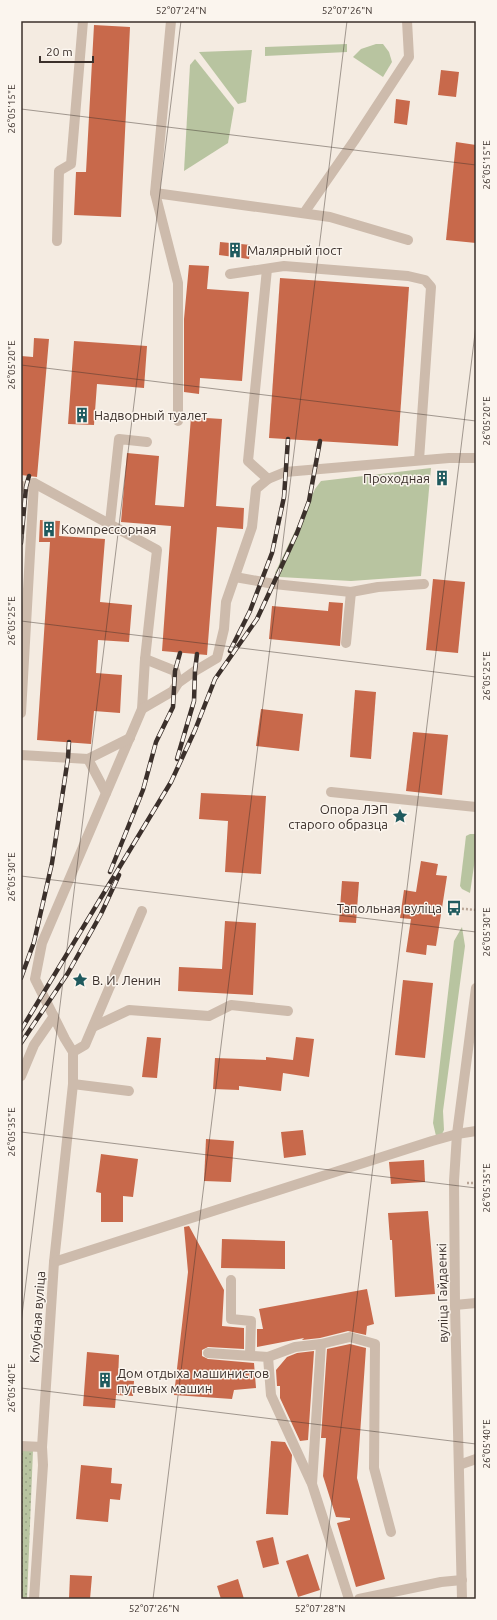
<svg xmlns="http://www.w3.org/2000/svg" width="497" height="1620" font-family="Ubuntu,sans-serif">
	<defs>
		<pattern id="park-dots" width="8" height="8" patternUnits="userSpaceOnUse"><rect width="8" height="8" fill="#b8c4a0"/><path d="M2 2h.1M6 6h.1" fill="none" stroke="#97a083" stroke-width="1.8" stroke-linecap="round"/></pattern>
	</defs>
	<rect width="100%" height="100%" fill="#f4ebe1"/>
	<g fill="#b8c4a0">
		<polygon points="347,44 347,52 265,56 265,47"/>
		<polygon points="376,44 383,44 389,52 392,62 383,77 353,57 361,49"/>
		<polygon points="252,50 246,102 238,104 199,52"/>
		<polygon points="195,59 234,108 228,143 184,171 190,65"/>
		<polygon points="431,468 421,576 351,581 280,577 275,573 315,489 321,481"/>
		<polygon points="470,834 476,834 476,852 470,893 462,889 460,886 466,836"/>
		<polygon points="462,927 465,946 443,1111 444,1130 442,1134 436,1136 433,1123 454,941"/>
	</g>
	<polygon fill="url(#park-dots)" points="21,1449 33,1450 27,1599 21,1599"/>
	<g fill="#c8694b">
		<polygon points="94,25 130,27 121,217 74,215 76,172 86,172"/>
		<polygon points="441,70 459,72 456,97 438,95"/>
		<polygon points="396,99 410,101 407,125 394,123"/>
		<polygon points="456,142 476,145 476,243 446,240"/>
		<polygon points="220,242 251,245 249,259 219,255"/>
		<polygon points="189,265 209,266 207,289 249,292 242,381 200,378 199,394 184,392 184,319"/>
		<polygon points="280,278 409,287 398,446 269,438"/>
		<polygon points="34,338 49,339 37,477 21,475 21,356 33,357"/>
		<polygon points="74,341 147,346 144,388 97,384 94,425 68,424"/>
		<polygon points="191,417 222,419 216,506 244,508 243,529 217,527 207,655 162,651 171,526 121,522 127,453 159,456 155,505 184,507"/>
		<polygon points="40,520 60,521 59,536 105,539 100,602 132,605 129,642 98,640 96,673 122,675 120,713 94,711 91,744 37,740 50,542 39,542"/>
		<polygon points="433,579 465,582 458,653 426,650"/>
		<polygon points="329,602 343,603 340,646 269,639 272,606 328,611"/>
		<polygon points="355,690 376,692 371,759 350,757"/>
		<polygon points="261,709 303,714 299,751 256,746"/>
		<polygon points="413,732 448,735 442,795 406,791"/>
		<polygon points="201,793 266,796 261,874 225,872 228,821 199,819"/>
		<polygon points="421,861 438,864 436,875 447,876 436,946 427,945 426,955 406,952 411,919 400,918 404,890 416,892"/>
		<polygon points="342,881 359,882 356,923 339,922"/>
		<polygon points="225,921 256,923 253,995 178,991 179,967 222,969"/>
		<polygon points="403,980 433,983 425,1058 395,1055"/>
		<polygon points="147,1037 161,1038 157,1078 142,1077"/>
		<polygon points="296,1037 314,1039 309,1077 283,1073 281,1091 239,1086 239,1090 213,1089 215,1058 266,1060 266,1057 293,1060"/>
		<polygon points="303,1130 306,1155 284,1158 281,1132"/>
		<polygon points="206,1139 234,1141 231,1182 204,1181"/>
		<polygon points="101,1154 138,1159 133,1197 123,1196 123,1222 101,1222 101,1193 96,1192"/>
		<polygon points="424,1160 425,1182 391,1184 389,1162"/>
		<polygon points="428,1211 435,1294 395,1297 392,1240 390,1240 388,1213"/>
		<polygon points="189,1226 224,1290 222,1326 244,1328 244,1349 208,1347 202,1350 202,1356 208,1359 254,1363 256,1388 234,1390 232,1399 174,1395 188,1272 184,1227"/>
		<polygon points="222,1239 285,1241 285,1269 221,1268"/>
		<polygon points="367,1289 374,1324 367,1326 366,1335 348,1331 320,1338 302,1340 304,1338 257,1347 257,1329 263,1329 259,1309"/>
		<polygon points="350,1344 366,1348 357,1478 385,1579 356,1587 337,1523 350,1520 350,1518 336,1517 323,1476 326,1438 321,1438 327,1349"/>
		<polygon points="314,1351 308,1440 300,1441 280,1398 280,1386 277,1386 276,1370 287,1357 297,1353"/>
		<polygon points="87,1352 119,1355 118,1380 134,1381 133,1396 116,1395 115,1408 83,1406"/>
		<polygon points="271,1441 285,1442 292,1455 288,1515 266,1514"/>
		<polygon points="81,1465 112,1468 111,1483 122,1484 120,1500 110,1499 108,1522 76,1519"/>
		<polygon points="273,1537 279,1564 263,1568 256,1541"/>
		<polygon points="308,1554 320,1590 298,1597 286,1561"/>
		<polygon points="70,1575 92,1576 90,1599 69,1599"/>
		<polygon points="238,1579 244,1599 221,1599 217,1586"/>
	</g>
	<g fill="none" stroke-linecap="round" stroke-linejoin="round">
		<g stroke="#b9a596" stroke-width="2.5" stroke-dasharray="2 2" stroke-linecap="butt">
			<polyline points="454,908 476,910"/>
			<polyline points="467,1183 476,1183"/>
		</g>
		<g stroke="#cdbbac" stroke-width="10">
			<polyline points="171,21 155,193 178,283 178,421"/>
			<polyline points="155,193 330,217 408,240"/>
			<polyline points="304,213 354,141 409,57 407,21"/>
			<polyline points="57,241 59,171 71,164 83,21"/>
			<polyline points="267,269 248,461 268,479"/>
			<polyline points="230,274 284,266 408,276 425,280 431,287 419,460"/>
			<polyline points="21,486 26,487 34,483 157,550 145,659 142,709 42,943 35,979 65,1039 73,1052 73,1084 54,1262 42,1447 43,1465 34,1599"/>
			<polyline points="110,523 119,439 147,442"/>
			<polyline points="235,577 274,584 351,592 378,587 424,584"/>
			<polyline points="346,643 351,592"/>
			<polyline points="145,659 175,671 178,683"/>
			<polyline points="142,709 173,691 178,683 195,671 217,658 224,629 226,602 252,527 256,489 268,479 285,472 449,458 476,458"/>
			<polyline points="21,713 34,483"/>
			<polyline points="21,755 88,759"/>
			<polyline points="331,792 476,807"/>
			<polyline points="106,793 88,759 130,738"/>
			<polyline points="93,1027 129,1010 209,1016 231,1005 288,1011"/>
			<polyline points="73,1052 85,1045 142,911"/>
			<polyline points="21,1076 34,1045 54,1016"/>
			<polyline points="73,1084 129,1091"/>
			<polyline points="54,1262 432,1141 457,1134 476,1131"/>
			<polyline points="231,1280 231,1319 251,1321 250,1355"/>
			<polyline points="455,1305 476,1303"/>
			<polyline points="208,1353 268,1357 271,1395 311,1482"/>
			<polyline points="268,1357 295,1347 321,1344"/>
			<polyline points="21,1446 42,1447"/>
			<polyline points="459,1465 476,1459"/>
			<polyline points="349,1599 312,1484 321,1344 350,1337 375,1344 374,1468 391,1532"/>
			<polyline points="359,1599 441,1582 462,1580"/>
			<polyline points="462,1599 455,1305 454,1181 457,1134 476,988"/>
		</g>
		<g stroke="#3b302b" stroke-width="4.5">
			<g id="rail">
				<polyline points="21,543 26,487 29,476"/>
				<polyline points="230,651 250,611 272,553 284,497 288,439"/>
				<polyline points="177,759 194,701 195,671 197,654"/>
				<polyline points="110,872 143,790 156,742 173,707 175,671 180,653"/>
				<polyline points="21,978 34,942 52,863 68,758 69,742"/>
				<polyline points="21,1030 171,782 195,730 215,679 257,619 297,533 309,501 320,441"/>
				<polyline points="21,1043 68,973 101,914 119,875"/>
			</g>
		</g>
		<use href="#rail" stroke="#fbf5ee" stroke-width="3" stroke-dasharray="9" stroke-linecap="butt"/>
	</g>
	<path fill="none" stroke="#3b302b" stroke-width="1" stroke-opacity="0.45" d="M21,109L476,165M21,365L476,421M21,621L476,677M21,876L476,932M21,1132L476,1188M21,1323L181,21M21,1388L476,1444M153,1599L347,21M320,1599L476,325"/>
	<defs>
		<g id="building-bare" transform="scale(1.2)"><path d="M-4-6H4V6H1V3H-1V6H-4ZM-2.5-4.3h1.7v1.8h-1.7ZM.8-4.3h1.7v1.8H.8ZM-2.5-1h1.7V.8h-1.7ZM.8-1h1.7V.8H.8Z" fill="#1f5a5e" stroke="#fbf5ee" stroke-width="2.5" paint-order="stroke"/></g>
		<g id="sight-bare" transform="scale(1.2)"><path d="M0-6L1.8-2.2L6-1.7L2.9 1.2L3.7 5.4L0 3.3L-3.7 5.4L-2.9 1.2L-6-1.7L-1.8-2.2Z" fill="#1f5a5e" stroke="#fbf5ee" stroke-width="2.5" paint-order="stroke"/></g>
		<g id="bus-bare" transform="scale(1.2)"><path d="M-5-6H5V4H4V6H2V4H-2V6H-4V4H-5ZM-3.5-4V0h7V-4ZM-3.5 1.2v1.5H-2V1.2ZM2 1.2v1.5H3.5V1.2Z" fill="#1f5a5e" stroke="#fbf5ee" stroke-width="2.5" paint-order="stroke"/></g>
	</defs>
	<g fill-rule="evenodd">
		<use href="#building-bare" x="235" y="250"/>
		<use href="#building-bare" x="82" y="415"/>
		<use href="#building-bare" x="442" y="478"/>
		<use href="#building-bare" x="49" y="529"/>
		<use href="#sight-bare" x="400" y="816"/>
		<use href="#bus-bare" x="454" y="908"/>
		<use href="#sight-bare" x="80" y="980"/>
		<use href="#building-bare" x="105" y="1380"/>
	</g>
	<g text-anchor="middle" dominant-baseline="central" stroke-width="3" stroke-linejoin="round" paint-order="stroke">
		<g font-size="13" fill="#3b302b" stroke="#fbf5ee" text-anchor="start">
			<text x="247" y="250">Малярный пост</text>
			<text x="94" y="415">Надворный туалет</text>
			<text x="430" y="478" text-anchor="end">Проходная</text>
			<text x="61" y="529">Компрессорная</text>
			<text x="388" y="809" text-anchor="end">Опора ЛЭП<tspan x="388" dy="15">старого образца</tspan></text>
			<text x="442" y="908" text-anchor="end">Тапольная вуліца</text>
			<text x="92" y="980">В. И. Ленин</text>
			<text x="117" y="1373">Дом отдыха машинистов<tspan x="117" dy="15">путевых машин</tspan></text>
		</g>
		<g font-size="13" fill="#3b302b" stroke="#fbf5ee">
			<text transform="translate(442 1293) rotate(-91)">вуліца Гайдаенкі</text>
			<text transform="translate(37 1317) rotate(-86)">Клубная вуліца</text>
		</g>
	</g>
	<rect width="497" height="1620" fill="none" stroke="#fbf5ee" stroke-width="44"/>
	<path d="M40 56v6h53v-6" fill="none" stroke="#3b302b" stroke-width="2"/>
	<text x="46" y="56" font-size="12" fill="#3b302b" stroke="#fbf5ee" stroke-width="3" paint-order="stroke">20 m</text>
	<rect x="22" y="22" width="453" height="1576" fill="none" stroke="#3b302b" stroke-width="1.5"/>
	<g font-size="10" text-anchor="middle" fill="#3b302b">
		<text x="181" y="14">52°07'24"N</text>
		<text x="347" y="14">52°07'26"N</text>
		<text transform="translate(11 109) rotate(-90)" y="4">26°05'15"E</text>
		<text transform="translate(486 165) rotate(-90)" y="4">26°05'15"E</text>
		<text transform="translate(11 365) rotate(-90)" y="4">26°05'20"E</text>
		<text transform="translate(486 421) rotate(-90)" y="4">26°05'20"E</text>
		<text transform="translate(11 621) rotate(-90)" y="4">26°05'25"E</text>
		<text transform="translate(486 676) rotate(-90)" y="4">26°05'25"E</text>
		<text transform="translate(11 877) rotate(-90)" y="4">26°05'30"E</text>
		<text transform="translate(486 932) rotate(-90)" y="4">26°05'30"E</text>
		<text transform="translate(11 1132) rotate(-90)" y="4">26°05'35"E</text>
		<text transform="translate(486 1188) rotate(-90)" y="4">26°05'35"E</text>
		<text transform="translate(11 1388) rotate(-90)" y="4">26°05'40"E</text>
		<text transform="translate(486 1444) rotate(-90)" y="4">26°05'40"E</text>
		<text x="154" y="1612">52°07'26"N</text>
		<text x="320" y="1612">52°07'28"N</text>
	</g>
</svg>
